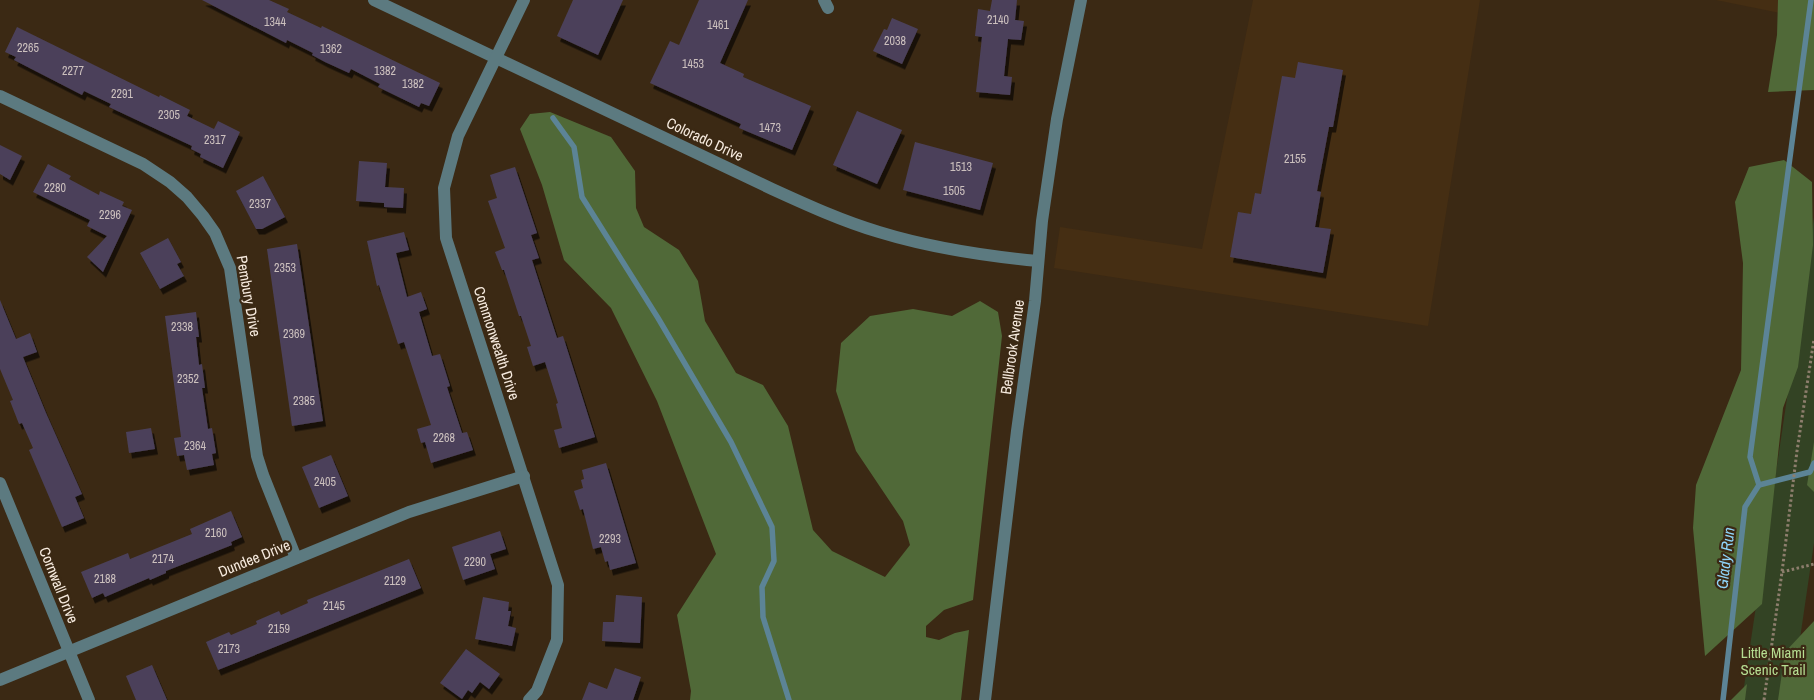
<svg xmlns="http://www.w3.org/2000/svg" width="1814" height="700" font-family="'Archivo Narrow',sans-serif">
	<defs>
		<filter id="shadow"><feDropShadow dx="3" dy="5.5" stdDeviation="0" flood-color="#0009"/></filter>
	</defs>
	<rect width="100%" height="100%" fill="#3b2914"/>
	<g fill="#452e13">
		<polygon points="1253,0 1480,0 1428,326 1054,268 1060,227 1202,249"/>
		<polygon points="1716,0 1814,0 1814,20"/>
	</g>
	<polygon fill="#334324" points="1814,217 1814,543 1791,700 1742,700"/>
	<g fill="#506938">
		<polygon points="1778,0 1814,0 1814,90 1768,92 1777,35"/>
		<polygon points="550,112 611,137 635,171 636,208 644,227 679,250 698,281 705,321 736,373 763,385 788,426 813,530 832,551 885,577 910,545 903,521 856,451 836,391 841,343 870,316 913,309 952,316 980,301 998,312 1002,336 973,600 944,610 926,626 926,637 939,640 955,633 969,630 961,700 690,700 691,691 677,615 716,554 657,401 611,308 564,260 542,185 520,129 530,114"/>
		<polygon points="1784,160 1812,182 1813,245 1798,367 1783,408 1762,604 1705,656 1693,528 1696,485 1741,370 1743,263 1735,202 1749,167"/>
		<polygon points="1814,442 1814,492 1807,485"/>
		<polygon points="1814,621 1814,700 1778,700 1785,652"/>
		<polygon points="1747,684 1745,700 1731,700"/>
	</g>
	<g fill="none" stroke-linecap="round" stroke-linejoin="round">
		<g stroke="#5c8496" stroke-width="5.5">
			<polyline points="553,118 574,147 582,197 658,318 731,442 772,527 774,561 762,587 763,617 789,700"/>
			<polyline points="1759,485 1750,457 1811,0"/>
			<polyline points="1723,700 1745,507 1759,485 1810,472 1814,463"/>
		</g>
	</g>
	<g fill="#4b415a" filter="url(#shadow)">
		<polygon points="202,0 269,0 289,9 287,12 321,28 322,26 440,83 429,106 421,103 419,107 378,87 380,84 351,69 349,73 325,62 312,55 313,53 287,40 286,43"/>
		<polygon points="573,0 623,0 598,55 557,36"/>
		<polygon points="699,0 748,0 720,63 744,74 743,77 811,106 792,150 739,128 741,124 650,83 670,41 679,45"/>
		<polygon points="992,0 1017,0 1015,20 1024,21 1021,40 1008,39 1004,76 1012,77 1010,95 976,92 982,37 975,36 978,9 990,11"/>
		<polygon points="892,18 918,29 902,64 873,51 884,29 887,30"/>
		<polygon points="17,27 159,97 160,95 190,110 187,116 214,129 218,121 240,132 223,168 200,157 201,154 191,149 192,146 109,107 111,104 84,91 82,95 14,60 16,57 5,52"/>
		<polygon points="1298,62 1343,70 1333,127 1329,127 1317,191 1321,192 1315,227 1331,229 1323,273 1230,257 1238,212 1251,214 1255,193 1261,194 1282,76 1295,78"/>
		<polygon points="857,111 902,130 877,184 833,165"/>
		<polygon points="915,142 993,163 980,210 903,190"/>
		<polygon points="0,145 22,156 10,180 0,174"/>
		<polygon points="359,161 387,163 385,187 404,188 403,208 384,207 384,203 356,201"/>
		<polygon points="48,164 71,176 69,179 99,195 100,191 124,202 122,206 132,210 103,272 87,257 107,236 87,226 90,220 33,192"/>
		<polygon points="515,167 537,233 531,235 539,258 532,260 557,338 563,336 595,437 559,448 554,430 562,428 556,404 558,403 545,362 533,366 527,347 531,346 521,316 519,316 504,270 502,270 495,252 505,248 488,201 497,198 490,175"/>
		<polygon points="263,176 285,217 262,229 256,229 236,191"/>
		<polygon points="404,232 409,250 396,253 407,297 421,292 427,309 419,312 432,356 440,354 450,386 447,387 462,433 467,432 473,450 431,463 425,442 421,443 417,429 431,425 404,342 398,344 379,285 377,286 367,241"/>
		<polygon points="168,238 181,262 177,264 184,276 160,289 140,253"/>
		<polygon points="297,244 323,421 292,426 267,249"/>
		<polygon points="0,300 16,339 30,333 37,352 23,357 46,413 82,494 75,497 84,518 62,527 29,450 33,448 22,423 19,424 10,401 13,400 0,369"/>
		<polygon points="196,312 199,337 196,337 199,365 202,364 205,388 202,388 208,429 212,428 216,453 212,454 214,465 187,470 184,455 177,456 174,438 181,437 165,316"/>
		<polygon points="151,428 155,449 129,453 126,432"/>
		<polygon points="331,455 348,496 319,508 302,467"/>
		<polygon points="606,463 636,563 610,570 608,561 605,562 601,547 593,549 583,509 580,510 574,491 583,488 581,480 584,479 582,470"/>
		<polygon points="231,511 242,537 231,542 232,545 166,571 166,573 150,580 149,578 105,597 103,593 92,598 81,572 128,553 130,559 192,534 190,529"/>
		<polygon points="500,531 506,549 490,554 495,569 463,580 452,547"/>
		<polygon points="409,559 421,588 218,670 206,642 229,632 231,635 257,624 256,621 279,611 281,615 308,603 307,600"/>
		<polygon points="616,595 642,597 640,643 602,641 603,622 614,622"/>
		<polygon points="483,597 509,602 508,611 511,611 508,626 516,628 512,646 475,639"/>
		<polygon points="466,649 500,674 489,689 480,682 472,693 468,690 462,699 440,683"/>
		<polygon points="152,665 167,700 136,700 126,676"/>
		<polygon points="615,668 641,677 633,700 582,700 589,682 607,689"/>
	</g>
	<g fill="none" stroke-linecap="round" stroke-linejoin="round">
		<g stroke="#8d7e6d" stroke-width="3" stroke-dasharray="2.5 2.5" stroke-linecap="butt">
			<polyline points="1782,572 1814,564"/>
			<polyline points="1764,700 1782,572 1797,451 1814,339"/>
		</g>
		<g stroke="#5c7a80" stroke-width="12">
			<path d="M374,0L772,189C807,205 842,221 879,232C931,248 985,256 1038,261"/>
			<polyline points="524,0 458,136 444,188 446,238 558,585 557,640 537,691 529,700"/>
			<polyline points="824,0 828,8"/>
			<polyline points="0,96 143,164 170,182 187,197 203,216 215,233 230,268 257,456 263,475 296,558"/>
			<polyline points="0,483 89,700"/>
			<polyline points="0,680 409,512 524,476"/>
			<polyline points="985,700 1017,431 1035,301 1042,221 1057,119 1081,0"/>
		</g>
	</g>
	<g text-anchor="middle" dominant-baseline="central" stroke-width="4.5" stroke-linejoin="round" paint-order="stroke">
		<g font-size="12" fill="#ccc0be">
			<text x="998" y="20">2140</text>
			<text x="275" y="22">1344</text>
			<text x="718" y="25">1461</text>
			<text x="895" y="41">2038</text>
			<text x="28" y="48">2265</text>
			<text x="331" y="49">1362</text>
			<text x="693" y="64">1453</text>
			<text x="73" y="71">2277</text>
			<text x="385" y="71">1382</text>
			<text x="413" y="84">1382</text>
			<text x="122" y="94">2291</text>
			<text x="169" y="115">2305</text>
			<text x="770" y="128">1473</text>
			<text x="215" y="140">2317</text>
			<text x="1295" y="159">2155</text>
			<text x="961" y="167">1513</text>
			<text x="55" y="188">2280</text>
			<text x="954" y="191">1505</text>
			<text x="260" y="204">2337</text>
			<text x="110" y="215">2296</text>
			<text x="285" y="268">2353</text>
			<text x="182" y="327">2338</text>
			<text x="294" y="334">2369</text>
			<text x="188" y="379">2352</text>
			<text x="304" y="401">2385</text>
			<text x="444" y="438">2268</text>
			<text x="195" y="446">2364</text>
			<text x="325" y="482">2405</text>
			<text x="216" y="533">2160</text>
			<text x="610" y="539">2293</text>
			<text x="163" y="559">2174</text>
			<text x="475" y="562">2290</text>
			<text x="105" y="579">2188</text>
			<text x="395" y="581">2129</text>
			<text x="334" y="606">2145</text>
			<text x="279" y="629">2159</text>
			<text x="229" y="649">2173</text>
		</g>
		<g font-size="15" fill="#f7ebdf" stroke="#3b2914">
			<text transform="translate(705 139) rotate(25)">Colorado Drive</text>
			<text transform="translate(249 296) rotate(80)">Pembury Drive</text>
			<text transform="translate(497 343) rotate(72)">Commonwealth Drive</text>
			<text transform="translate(1012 347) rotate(-82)">Bellbrook Avenue</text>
			<text transform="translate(254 558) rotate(-22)">Dundee Drive</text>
			<text transform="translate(59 585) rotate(68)">Cornwall Drive</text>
		</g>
		<g font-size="15" fill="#b6de92" stroke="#3b2914">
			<text x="1773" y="652">Little Miami<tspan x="1773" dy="17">Scenic Trail</tspan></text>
		</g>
		<g font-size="16" font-style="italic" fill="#90d4fa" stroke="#3b2914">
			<text transform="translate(1725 558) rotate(-83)">Glady Run</text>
		</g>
	</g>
</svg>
